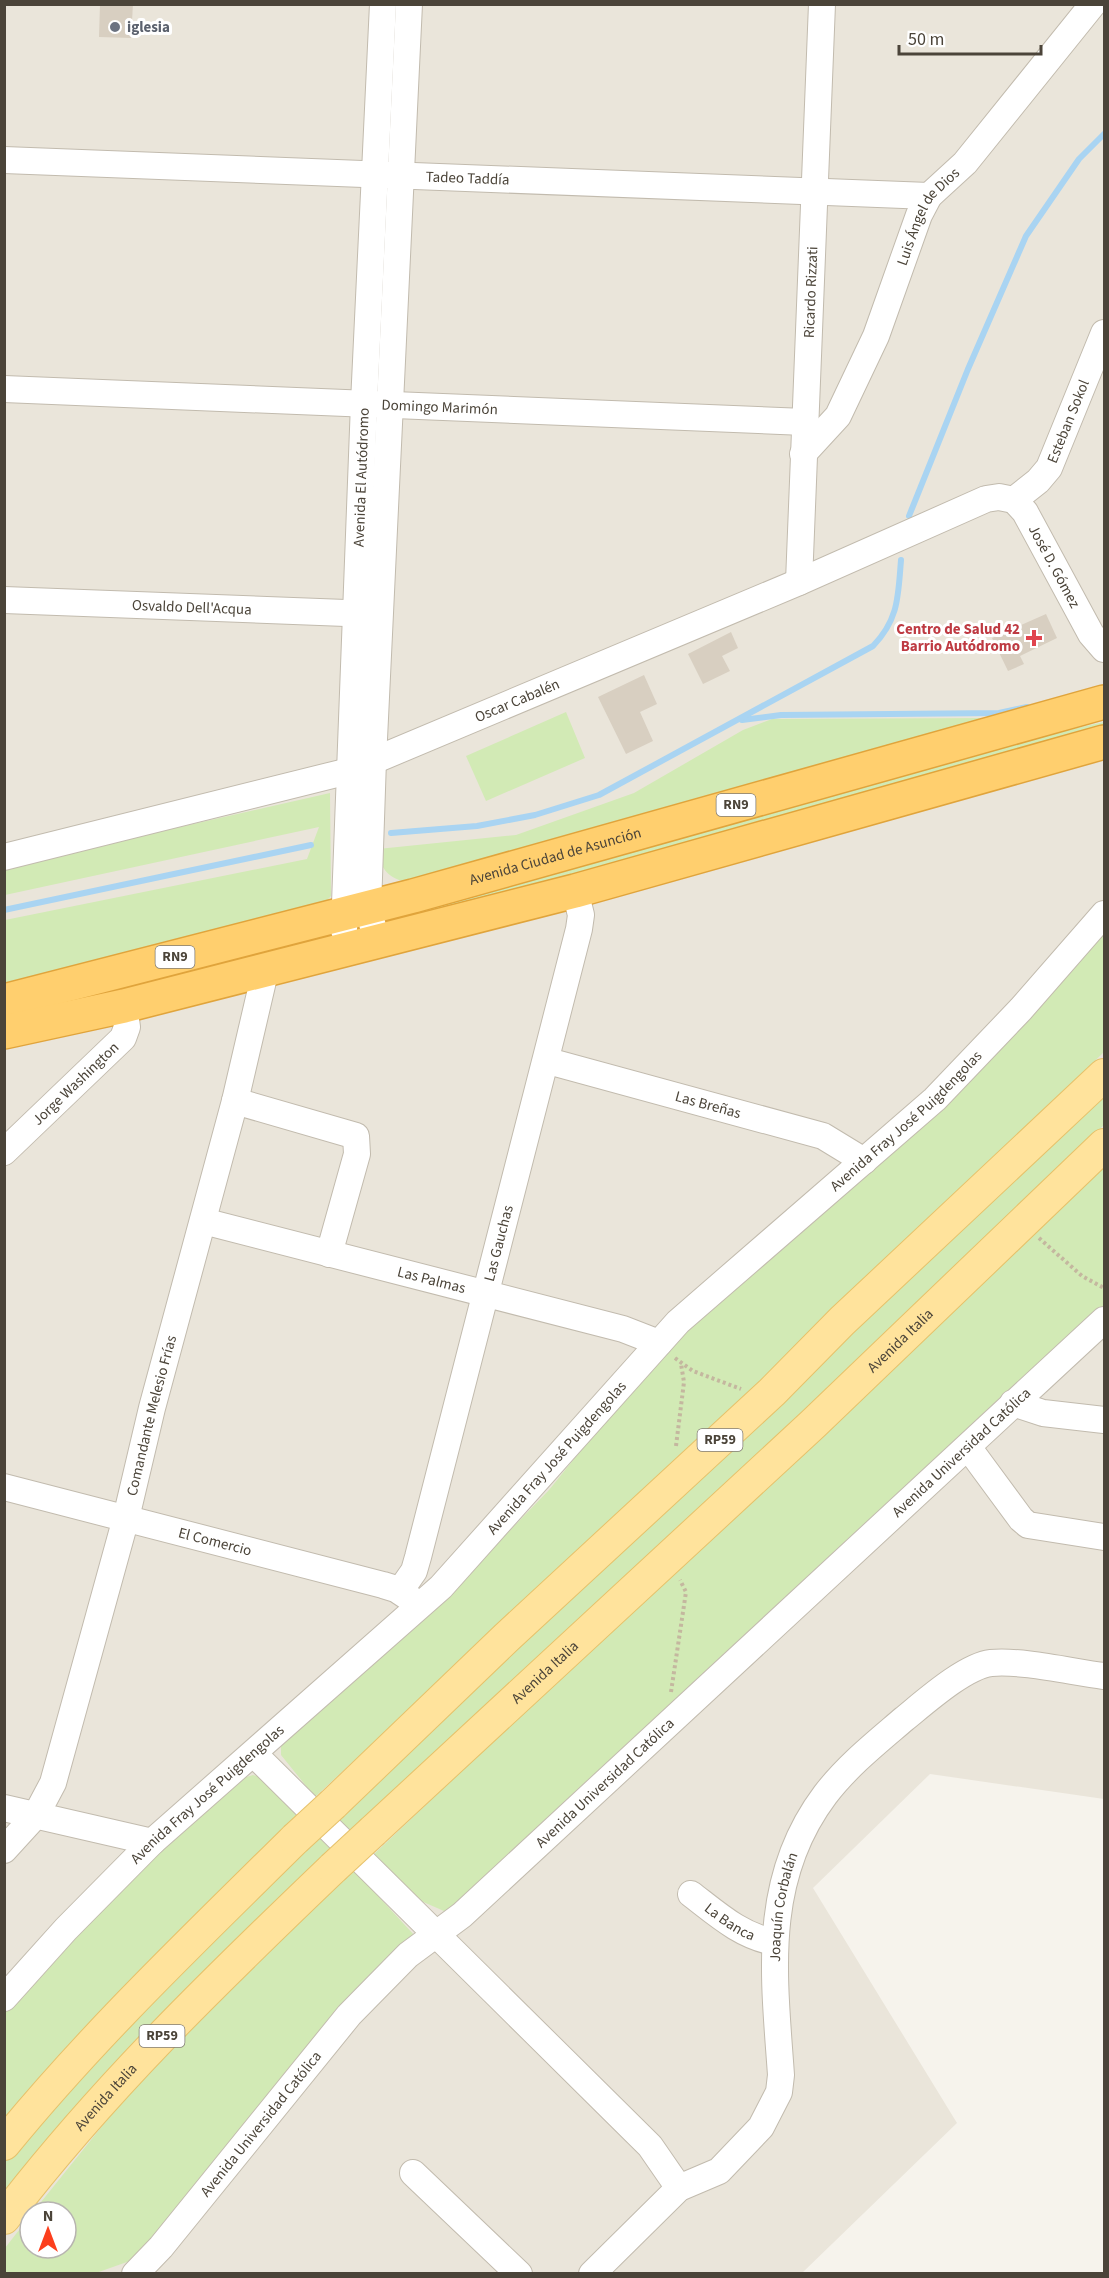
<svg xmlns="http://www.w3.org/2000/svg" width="1109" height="2278" font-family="'Source Sans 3',sans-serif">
	<rect width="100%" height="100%" fill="#f6f3ec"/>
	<path fill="#eae5da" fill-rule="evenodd" d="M5,5H1104V1799L930,1774L813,1888L957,2123L802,2273L5,2274ZM30,2212H66V2248H30Z"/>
	<g fill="#d2eab5">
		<polygon points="566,712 585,758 486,801 466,756"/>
		<path d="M990,718L405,882C386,876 381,869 378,849L516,835L634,793L743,730L772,719Z"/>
		<polygon points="1104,722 1104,737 383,929 379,917 1027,739"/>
		<polygon points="330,793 331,896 320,908 5,989 5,920 307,859 319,827 5,895 4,867"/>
		<polygon points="1104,927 1104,1052 847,1301 315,1797 281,1755 281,1744 430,1613 549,1490 657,1356"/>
		<polygon points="1104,1093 1104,1125 659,1548 5,2197 5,2158 160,1986"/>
		<polygon points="1104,1161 1104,1308 470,1902 444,1911 421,1901 371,1857"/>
		<path d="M253,1775L265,1779L299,1818C198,1915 94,2009 5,2118V2011L40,1966L115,1886L240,1779Z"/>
		<polygon points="354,1870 415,1936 141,2257 96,2273 5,2274 5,2248 30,2216 30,2248 66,2248 66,2212 33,2212 140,2079 256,1961"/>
	</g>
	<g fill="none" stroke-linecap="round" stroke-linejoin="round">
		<g stroke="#a9d4f2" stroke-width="6">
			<polyline points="909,516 968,369 1026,236 1079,159 1104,134"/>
			<polyline points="742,720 781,715 999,713 1027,707"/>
			<path d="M391,833L477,826L535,815L599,795L873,646C899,619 898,596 901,560"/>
			<polyline points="4,910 311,845"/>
		</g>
	</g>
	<g fill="#d8cfc1">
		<polygon points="100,4 133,4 131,38 99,37"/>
		<polygon points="1046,614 1057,638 1020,656 1024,664 1008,671 992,638"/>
		<polygon points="731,632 738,648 722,656 730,671 703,684 688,654"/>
		<polygon points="644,675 657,704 640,712 653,741 626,754 598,697"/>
	</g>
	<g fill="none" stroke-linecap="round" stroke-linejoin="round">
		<g stroke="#c2bbae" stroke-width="28">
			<g id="minor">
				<path id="s1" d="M4,160L929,196"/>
				<path id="s2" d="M4,389L805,422"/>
				<path id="s3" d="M803,454L838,416L876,336L919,215L929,196L965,163L1093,4"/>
				<path id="s4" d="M1014,500L1038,481L1049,468L1104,333"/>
				<path id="s5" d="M1014,500L1025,512L1091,634L1104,649"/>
				<path id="s6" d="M799,582L822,4"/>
				<path id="s7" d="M4,600L372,614"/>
				<path id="s8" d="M4,857L349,771L799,582L986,499L999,497L1014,500"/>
				<path id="s9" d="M344,930L364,403L383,4"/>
				<polyline points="376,939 368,907 373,760 409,4"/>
				<path id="s10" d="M548,1061L823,1136L864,1161"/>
				<polyline points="235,1101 356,1136 357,1154 329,1254"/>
				<path id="s11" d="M4,1152L123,1038L127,1027L124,1006"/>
				<path id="s12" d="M203,1221L623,1329L659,1343"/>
				<polyline points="1013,1403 1043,1413 1104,1420"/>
				<polyline points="968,1447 1021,1519 1028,1525 1104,1537"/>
				<path id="s13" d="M4,1487L383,1585L396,1589L414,1601"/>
				<path id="s14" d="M400,1591L414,1571L418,1557L579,929L581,915L575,891"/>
				<polyline points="254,1754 650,2146 679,2188"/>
				<polyline points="4,1808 152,1842"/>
				<path id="s15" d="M4,1850L36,1815L53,1783L126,1518L152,1408L235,1101L266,968"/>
				<path id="s16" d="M691,1894C717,1914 741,1936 774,1942"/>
				<path id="s17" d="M4,1998L66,1929L152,1842L441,1587L678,1322L935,1099L1021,1009L1104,914"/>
				<polyline points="413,2173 519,2274"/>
				<path id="s18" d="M135,2274L161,2247L349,2015L408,1955L462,1915L1104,1320"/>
				<path id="s19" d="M592,2274L679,2188L719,2171L761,2127L779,2092L781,2075C774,1976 761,1880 825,1795C847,1766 876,1743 904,1719C925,1702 965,1666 991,1663C1022,1660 1072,1672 1104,1676"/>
			</g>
		</g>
		<g stroke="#e6c16a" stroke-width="34">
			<g id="major">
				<polyline points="333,1804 507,1637 772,1392 842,1321 1104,1075"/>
				<path id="s20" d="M373,1831L813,1424L1104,1145"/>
				<path d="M4,2144C93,2035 195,1938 295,1839"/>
				<path id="s21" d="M4,2218C102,2090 217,1979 333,1868"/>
			</g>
		</g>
		<g stroke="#e0a43c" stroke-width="36">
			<g id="highway">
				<path id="s22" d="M4,1001L413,896L1104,702"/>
				<polyline points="4,1032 124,1006 575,891 1104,742"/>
			</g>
		</g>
		<g stroke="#c4b79f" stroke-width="4" stroke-dasharray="3 3" stroke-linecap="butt">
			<polyline points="1039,1238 1082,1276 1104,1288"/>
			<polyline points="675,1358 693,1371 741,1389"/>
			<polyline points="676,1446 684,1382 681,1364"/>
			<polyline points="671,1692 686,1592 680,1580"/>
		</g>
		<use href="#minor" stroke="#fff" stroke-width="26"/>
		<use href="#major" stroke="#ffe39c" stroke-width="32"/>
		<use href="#highway" stroke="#ffcf6e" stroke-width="33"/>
		<g stroke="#e6c16a" stroke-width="34" stroke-linecap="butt">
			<g id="major-bridge">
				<polyline points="295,1839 333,1804"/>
				<polyline points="333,1868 373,1831"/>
			</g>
		</g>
		<use href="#major-bridge" stroke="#ffe39c" stroke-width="32"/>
	</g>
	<circle fill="#6b7280" stroke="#fff" stroke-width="2" cx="115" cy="27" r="6"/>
	<path fill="#e0444e" stroke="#fff" stroke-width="2" d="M1031 629h6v6h6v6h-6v6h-6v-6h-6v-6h6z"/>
	<g text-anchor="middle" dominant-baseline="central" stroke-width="6" stroke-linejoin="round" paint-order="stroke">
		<g fill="#fff" stroke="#817c74" stroke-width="1.5">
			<rect x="716.5" y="794" width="39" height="22" rx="4.5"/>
			<rect x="155.5" y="946" width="39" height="22" rx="4.5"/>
			<rect x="697.5" y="1429" width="45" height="22" rx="4.5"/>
			<rect x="139.5" y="2025" width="45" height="22" rx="4.5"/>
		</g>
		<g font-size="14" font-weight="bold" fill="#4b4439">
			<text x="736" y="805">RN9</text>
			<text x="175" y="957">RN9</text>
			<text x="720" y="1440">RP59</text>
			<text x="162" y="2036">RP59</text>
		</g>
		<g font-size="15" font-weight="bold" fill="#5b616d" stroke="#fff" text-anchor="start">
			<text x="127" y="27">iglesia</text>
		</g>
		<g font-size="15" fill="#4b4439" stroke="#fff">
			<text stroke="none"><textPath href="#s1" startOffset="464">Tadeo Taddía</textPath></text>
			<text stroke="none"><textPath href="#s3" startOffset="272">Luis Ángel de Dios</textPath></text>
			<text stroke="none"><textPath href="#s6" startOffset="290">Ricardo Rizzati</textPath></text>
			<text stroke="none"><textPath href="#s2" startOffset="436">Domingo Marimón</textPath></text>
			<text stroke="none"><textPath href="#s4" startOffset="98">Esteban Sokol</textPath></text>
			<text stroke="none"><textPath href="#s9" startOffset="453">Avenida El Autódromo</textPath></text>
			<text stroke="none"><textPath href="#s5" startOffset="78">José D. Gómez</textPath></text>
			<text stroke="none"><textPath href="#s7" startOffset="188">Osvaldo Dell'Acqua</textPath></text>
			<text stroke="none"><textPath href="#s8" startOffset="538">Oscar Cabalén</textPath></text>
			<text stroke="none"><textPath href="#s22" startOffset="570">Avenida Ciudad de Asunción</textPath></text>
			<text stroke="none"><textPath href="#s11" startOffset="99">Jorge Washington</textPath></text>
			<text stroke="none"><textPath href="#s10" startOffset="166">Las Breñas</textPath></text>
			<text stroke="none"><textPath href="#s17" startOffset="1260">Avenida Fray José Puigdengolas</textPath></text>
			<text stroke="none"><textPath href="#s14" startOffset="363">Las Gauchas</textPath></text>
			<text stroke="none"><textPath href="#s12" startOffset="236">Las Palmas</textPath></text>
			<text stroke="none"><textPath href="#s20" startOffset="720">Avenida Italia</textPath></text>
			<text stroke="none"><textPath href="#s15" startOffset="464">Comandante Melesio Frías</textPath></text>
			<text stroke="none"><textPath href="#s18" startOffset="1168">Avenida Universidad Católica</textPath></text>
			<text stroke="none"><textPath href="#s17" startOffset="774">Avenida Fray José Puigdengolas</textPath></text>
			<text stroke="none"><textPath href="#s13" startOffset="218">El Comercio</textPath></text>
			<text stroke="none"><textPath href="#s20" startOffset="234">Avenida Italia</textPath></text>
			<text stroke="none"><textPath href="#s18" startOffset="682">Avenida Universidad Católica</textPath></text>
			<text stroke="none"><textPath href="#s17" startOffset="288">Avenida Fray José Puigdengolas</textPath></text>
			<text stroke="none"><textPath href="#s19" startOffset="452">Joaquín Corbalán</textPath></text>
			<text stroke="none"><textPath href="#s16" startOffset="48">La Banca</textPath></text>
			<text stroke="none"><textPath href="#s21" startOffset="158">Avenida Italia</textPath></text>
			<text stroke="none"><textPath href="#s18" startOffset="196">Avenida Universidad Católica</textPath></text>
		</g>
		<g font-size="15" font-weight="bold" fill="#be3a42" stroke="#fff" text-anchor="end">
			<text x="1020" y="629">Centro de Salud 42<tspan x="1020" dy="17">Barrio Autódromo</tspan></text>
		</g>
	</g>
	<rect width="1109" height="2278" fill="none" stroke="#4b4439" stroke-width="12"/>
	<g transform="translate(48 2230)"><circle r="28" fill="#ffffff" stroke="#b7b4b0" stroke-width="1.5"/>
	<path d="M0-4.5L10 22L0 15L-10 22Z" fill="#fc3f1d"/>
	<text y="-9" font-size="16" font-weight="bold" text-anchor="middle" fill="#4b4439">N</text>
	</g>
	<path d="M899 45v9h142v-9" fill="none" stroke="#4b4439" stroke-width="3"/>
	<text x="908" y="45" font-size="18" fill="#4b4439" stroke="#ffffff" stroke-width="4.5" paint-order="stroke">50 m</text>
</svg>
